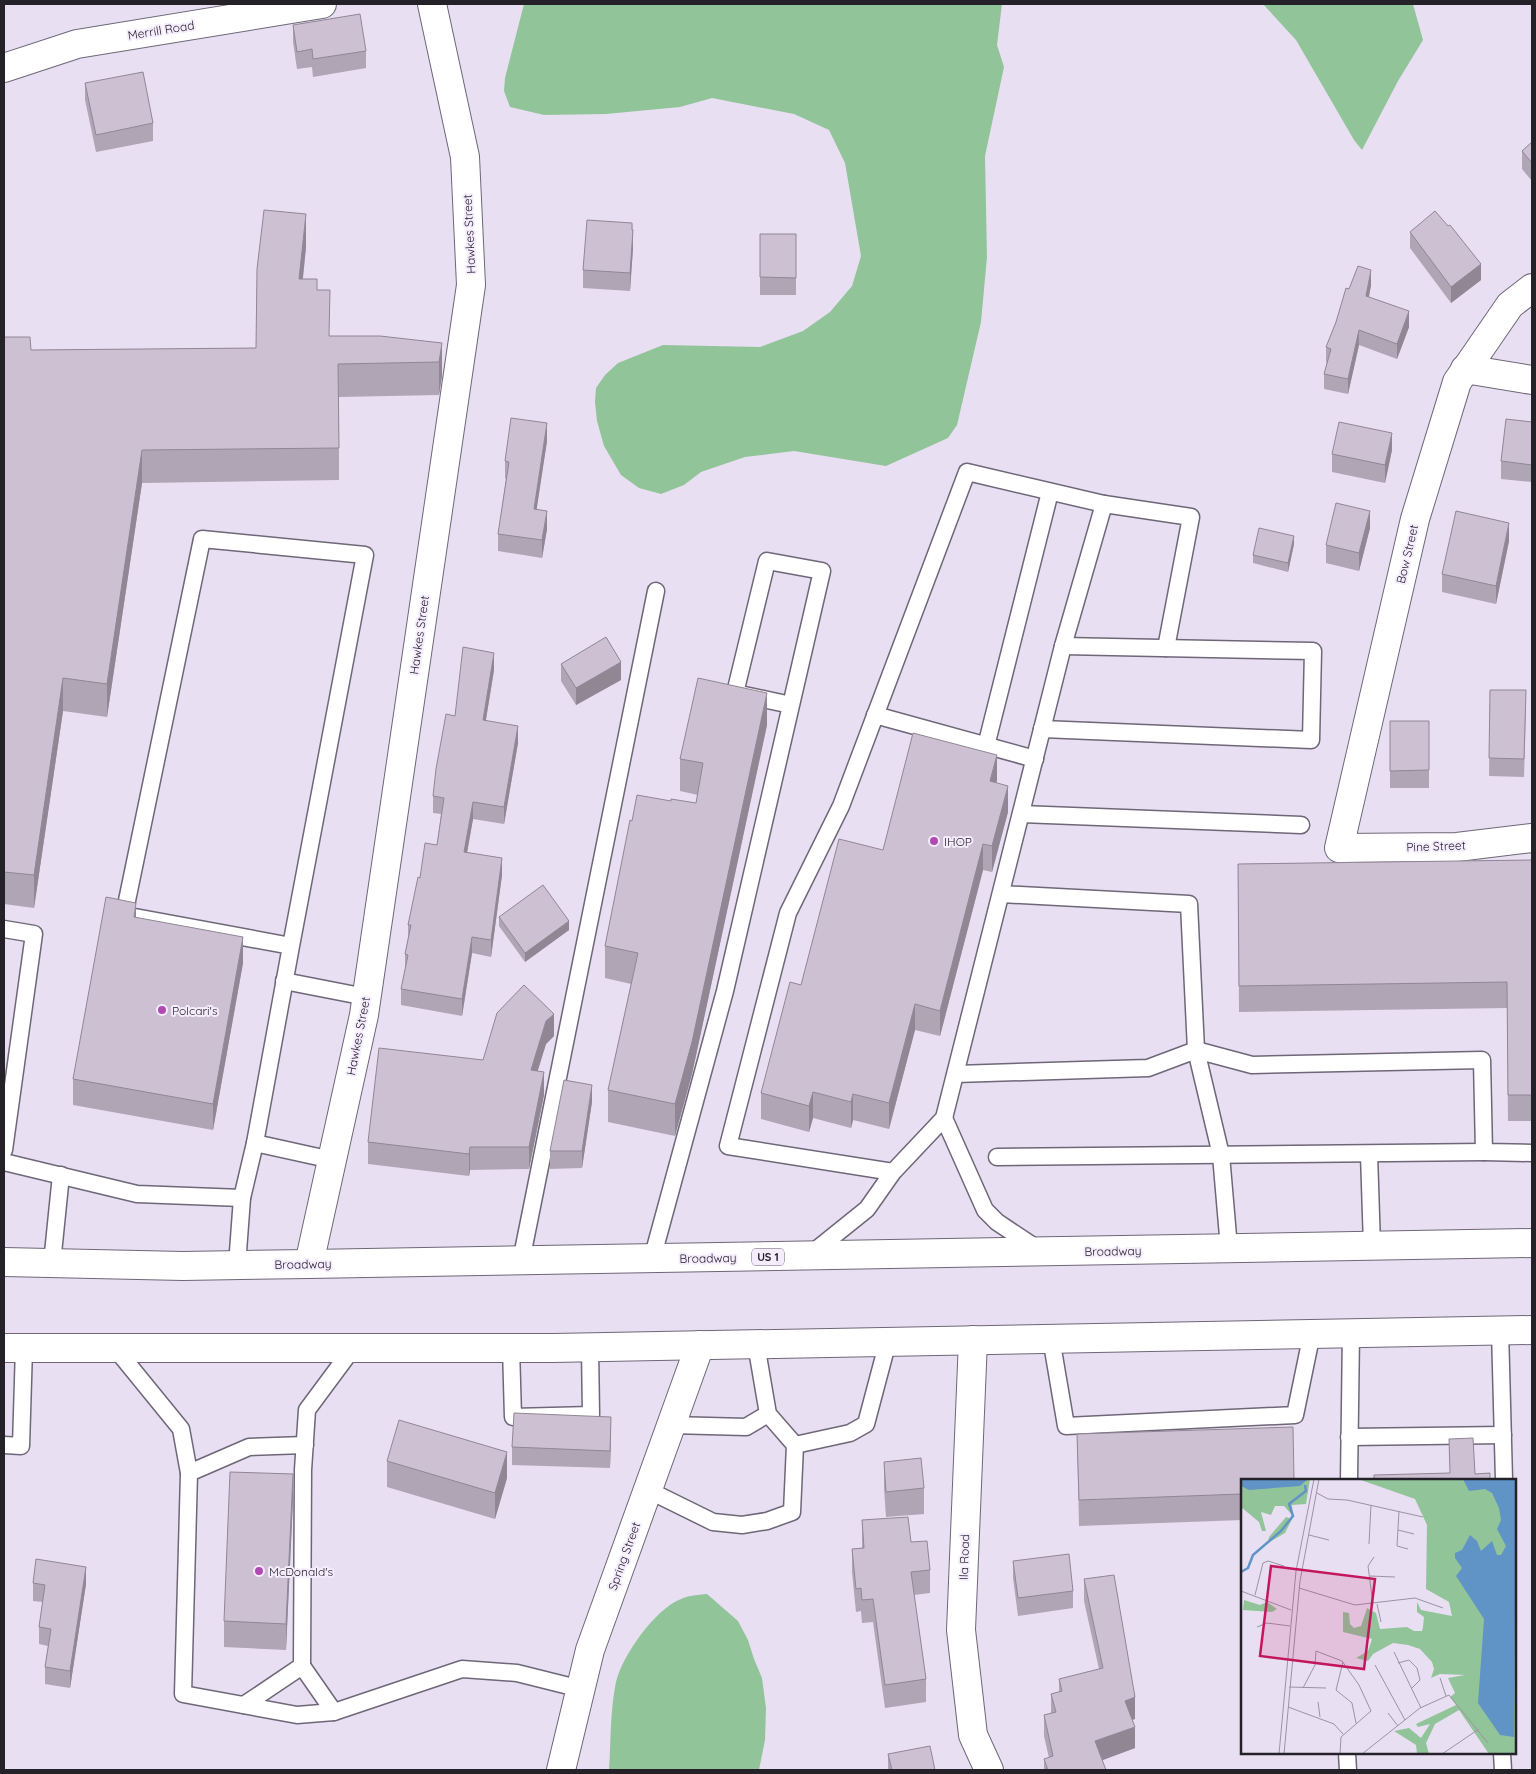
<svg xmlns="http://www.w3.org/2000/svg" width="1536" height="1774" font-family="Quicksand,sans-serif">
	<rect width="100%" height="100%" fill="#e9dff3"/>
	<g fill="#92c49a">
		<polygon points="524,4 1002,4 997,45 1004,67 985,156 987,257 981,322 957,425 948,438 886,466 794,451 745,457 701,472 684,485 661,494 639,488 621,475 604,446 597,421 595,402 596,388 605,375 618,363 663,345 760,347 803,331 830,312 852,286 861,256 845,163 829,130 794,114 712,98 680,107 606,114 544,115 510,107 504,91 505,78"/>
		<polygon points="1263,4 1413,4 1423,40 1398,81 1362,150 1354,140 1296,40"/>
		<path d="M707,1594L738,1621L748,1640L754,1659L762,1678L766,1708L765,1740L759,1770H609C611,1741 610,1711 616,1682C622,1656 655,1609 681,1599C689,1595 698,1595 707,1594Z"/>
	</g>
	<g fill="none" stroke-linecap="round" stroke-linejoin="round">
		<g stroke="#6f6678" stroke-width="19">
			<g id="service">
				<polyline points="1104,504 1191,517 1166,648"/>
				<polyline points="875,715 1035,759"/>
				<polyline points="1042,729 1311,740 1313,651 1063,646"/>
				<polyline points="986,746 1050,492"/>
				<polyline points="1021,814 1301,825"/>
				<polyline points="1001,894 1189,904 1196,1050 1221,1155 1229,1248"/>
				<polyline points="4,929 34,934 4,1150"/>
				<polyline points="284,981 366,997"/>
				<polyline points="956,1074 1148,1068 1196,1050 1252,1065 1482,1060 1484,1152 1532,1153"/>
				<polyline points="944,1118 985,1210 997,1222 1039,1250"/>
				<polyline points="255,1143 332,1160"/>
				<polyline points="1369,1154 1372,1246"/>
				<polyline points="997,1157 1484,1152"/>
				<polyline points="4,1162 137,1194 242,1198"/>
				<polyline points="811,1254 867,1209 893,1172 944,1118 1063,646 1104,504 967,472 841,806 788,913 728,1146 893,1172"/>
				<polyline points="652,1259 725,991 822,571 767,561 735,693 791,705"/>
				<polyline points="521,1261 656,591"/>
				<polyline points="52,1263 61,1175"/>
				<polyline points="237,1265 242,1198 255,1143 291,946 365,555 202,539 124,915 291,946"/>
				<polyline points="1500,1330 1504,1480"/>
				<polyline points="1051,1338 1066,1426 1295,1415 1312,1333"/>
				<polyline points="115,1348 181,1429 189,1473 183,1694 297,1715 334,1712 462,1669 517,1673 581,1689"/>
				<polyline points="511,1348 513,1417 591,1415 590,1347"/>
				<polyline points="671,1425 746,1427 768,1414"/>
				<polyline points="1349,1437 1503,1435"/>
				<polyline points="4,1445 21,1446 24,1348"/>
				<polyline points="795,1445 850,1433 866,1424 888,1341"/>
				<polyline points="189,1473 249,1447 305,1445"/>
				<polyline points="1349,1480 1351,1333"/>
				<polyline points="648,1490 713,1522 742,1525 767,1521 792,1512 795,1445 768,1414 756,1344"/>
				<polyline points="302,1666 334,1712"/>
				<polyline points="244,1705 302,1666 303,1470 307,1410 353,1348"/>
				<polyline points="1347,1753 1348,1770"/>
				<polyline points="1502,1753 1503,1770"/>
			</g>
		</g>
		<g stroke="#6f6678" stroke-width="30">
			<g id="minor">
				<polyline points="4,68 77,44 322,4"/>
				<polyline points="1532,288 1510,305 1457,382 1415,519 1339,848 1457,847 1532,838"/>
				<polyline points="1465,369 1532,380"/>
				<polyline points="309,1264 364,1015 471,285 465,157 432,4"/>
				<polyline points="973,1340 961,1630 973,1735 989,1770"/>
				<polyline points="561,1770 590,1650 700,1345"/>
			</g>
		</g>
		<g stroke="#6f6678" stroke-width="30">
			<g id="trunk">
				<polyline points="4,1262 183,1266 309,1264 1532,1243"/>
				<polyline points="4,1348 553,1348 1532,1330"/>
			</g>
		</g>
		<use href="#service" stroke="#fff" stroke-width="16"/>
		<use href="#minor" stroke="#fff" stroke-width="28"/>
		<use href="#trunk" stroke="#fff" stroke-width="28"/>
	</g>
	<g fill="#b0a5b5">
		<polygon points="293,25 366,51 366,68 313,77 312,67 297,69 293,42"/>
		<polygon points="85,83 153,123 153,141 96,152 85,100"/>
		<polygon points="1532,142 1532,181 1522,169 1522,151"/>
		<polygon points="1448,226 1481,280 1451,303 1410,248 1410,232"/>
		<polygon points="632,230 633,248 630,291 583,288 583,270"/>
		<rect x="760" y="234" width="36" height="61"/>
		<polygon points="306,247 303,279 317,290 329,336 442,343 442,376 439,395 339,397 339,480 142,483 107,717 63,711 34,908 4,904 4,337 31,350 256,348"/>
		<polygon points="1371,285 1369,297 1409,327 1397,359 1359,345 1348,394 1324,389 1324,374 1327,363 1326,362 1326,347 1349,289"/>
		<polygon points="1532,422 1532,482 1501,479 1501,461"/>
		<polygon points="547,441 536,510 547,529 542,558 498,551 498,534 506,479 505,478 505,461"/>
		<polygon points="1392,450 1385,483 1332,472 1332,454"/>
		<polygon points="1370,528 1359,571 1326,563 1326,545"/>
		<polygon points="1509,541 1496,604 1442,592 1442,574"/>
		<polygon points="1294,544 1288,572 1253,563 1253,555"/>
		<polygon points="561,664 621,680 576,705 561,681"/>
		<polygon points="494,670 486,720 518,743 504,824 473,819 467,853 502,875 491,957 472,953 462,1016 401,1005 401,989 405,969 405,954 408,938 408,925 420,878 437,845 441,814 433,813 433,796 455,716"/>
		<polygon points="1490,690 1526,708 1524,777 1489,776"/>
		<rect x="1390" y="721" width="39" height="67"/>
		<polygon points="767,725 692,1074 675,1136 608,1122 608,1090 631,984 605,978 605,946 632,821 671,801 696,803 698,795 680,791 680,759"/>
		<polygon points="997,780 996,783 1008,812 992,872 983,870 940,1036 915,1030 889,1129 853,1120 851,1128 813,1118 809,1132 761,1119 761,1093 801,985 883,850"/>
		<polygon points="1532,860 1532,1121 1508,1121 1507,1008 1239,1012 1238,864"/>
		<polygon points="499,917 569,930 525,962 499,926"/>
		<polygon points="136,918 243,963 213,1130 73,1105 73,1079"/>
		<polygon points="554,1036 546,1044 537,1071 544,1095 529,1169 470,1170 469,1176 368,1164 368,1142 483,1060"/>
		<polygon points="592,1102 582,1168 550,1169 550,1151"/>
		<polygon points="1077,1434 1242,1480 1242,1520 1079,1526"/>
		<polygon points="611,1435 610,1468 512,1465 512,1447"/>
		<polygon points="387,1461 507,1478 495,1519 387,1487"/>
		<polygon points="884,1462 924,1488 924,1514 886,1517 884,1488"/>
		<polygon points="293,1500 286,1650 224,1647 224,1621"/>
		<polygon points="862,1520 911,1542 930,1570 930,1593 914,1595 926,1679 926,1702 885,1708 873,1622 862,1623 861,1611 856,1612 852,1572 852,1549 862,1548"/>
		<polygon points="1013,1561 1073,1591 1073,1608 1018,1616 1013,1578"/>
		<polygon points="1084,1579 1135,1719 1132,1720 1135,1748 1102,1760 1106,1770 1044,1770 1044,1759 1049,1758 1044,1736 1044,1715 1051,1713 1051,1694 1059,1692 1059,1679 1099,1669 1084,1601"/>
		<polygon points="33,1583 86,1584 70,1688 45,1684 45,1667 48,1646 39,1644 39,1627 43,1602 33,1601"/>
		<polygon points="888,1754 935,1770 888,1770"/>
	</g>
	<g fill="#908694">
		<polygon points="306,214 306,247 299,312 299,279"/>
		<polygon points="632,223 633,248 630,291 630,273"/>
		<polygon points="1481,264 1481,280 1451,303 1451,287"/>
		<polygon points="1371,270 1371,285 1366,311 1366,296"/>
		<polygon points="1409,311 1409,327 1397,359 1397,344"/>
		<polygon points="1359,330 1359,345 1348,394 1348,379"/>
		<polygon points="442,343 442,376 439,395 439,362"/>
		<polygon points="547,423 547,441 534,527 534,509"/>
		<polygon points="1392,433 1392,450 1385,483 1385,465"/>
		<polygon points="142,450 142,483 107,717 107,684"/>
		<polygon points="547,511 547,529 542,558 542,540"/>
		<polygon points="1370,511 1370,528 1359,571 1359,553"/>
		<polygon points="1509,523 1509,541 1496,604 1496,586"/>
		<polygon points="1294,536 1294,544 1288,572 1288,563"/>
		<polygon points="494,653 494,670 483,737 483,720"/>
		<polygon points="621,662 621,680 576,705 576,688"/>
		<polygon points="63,678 63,711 34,908 34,875"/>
		<polygon points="767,693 767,725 692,1074 675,1136 675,1104"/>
		<polygon points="518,726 518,743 504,824 504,807"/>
		<polygon points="997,755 997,780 990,807 990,781"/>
		<polygon points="1008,786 1008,812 992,872 992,846"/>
		<polygon points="473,802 473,819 464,869 464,852"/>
		<polygon points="983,844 983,870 940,1036 940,1011"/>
		<polygon points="502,858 502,875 491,957 491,940"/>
		<polygon points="136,903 136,929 134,917"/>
		<polygon points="569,921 569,930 525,962 525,953"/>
		<polygon points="243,937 243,963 213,1130 213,1104"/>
		<polygon points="472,937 472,953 462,1016 462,999"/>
		<polygon points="915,1004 915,1030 889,1129 889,1103"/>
		<polygon points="554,1014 554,1036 546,1044 531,1093 531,1070 546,1021"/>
		<polygon points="544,1072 544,1095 529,1169 529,1147"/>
		<polygon points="592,1085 592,1102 582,1168 582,1151"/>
		<polygon points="813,1092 813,1118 809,1132 809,1106"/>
		<polygon points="853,1094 853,1120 851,1128 851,1102"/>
		<polygon points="470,1147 470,1170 469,1176 469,1154"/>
		<polygon points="611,1417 611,1435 610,1468 610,1451"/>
		<polygon points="507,1452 507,1478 495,1519 495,1493"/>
		<polygon points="293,1474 293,1500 286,1650 286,1624"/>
		<polygon points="86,1567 86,1584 70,1688 70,1671"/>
		<polygon points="1135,1697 1135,1719 1125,1722 1125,1701"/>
		<polygon points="1135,1727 1135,1748 1095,1763 1095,1741"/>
	</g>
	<g fill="#cdc0d3" stroke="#908694">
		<polygon points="360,14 366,51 313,59 312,49 297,52 293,25"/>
		<polygon points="143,72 153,123 96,135 85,83"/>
		<polygon points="1532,142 1532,163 1522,151"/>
		<polygon points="264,210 306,214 299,279 317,279 317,290 330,290 329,336 380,336 442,343 439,362 338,364 339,448 142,450 107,684 63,678 34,875 4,872 4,337 30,337 31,350 256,348 257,269"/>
		<polygon points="1435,211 1448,226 1450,225 1481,264 1451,287 1410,232"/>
		<polygon points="587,220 632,223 632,230 633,230 630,273 583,270"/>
		<polygon points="760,234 796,234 796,278 760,277"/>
		<polygon points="1358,266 1371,270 1366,296 1409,311 1397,344 1359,330 1348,379 1324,374 1331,349 1326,347 1336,322 1346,288 1349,289"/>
		<polygon points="511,418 547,423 534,509 547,511 542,540 498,534 509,462 505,461"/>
		<polygon points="1506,419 1532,422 1532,465 1501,461"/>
		<polygon points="1339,422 1392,433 1385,465 1332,454"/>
		<polygon points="1336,503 1370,511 1359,553 1326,545"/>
		<polygon points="1456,511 1509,523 1496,586 1442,574"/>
		<polygon points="1259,528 1294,536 1288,563 1253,555"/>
		<polygon points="606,637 621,662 576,688 561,664"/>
		<polygon points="463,647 494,653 483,720 518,726 504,807 473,802 464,852 502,858 491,940 472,937 462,999 401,989 408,955 405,954 411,925 408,925 418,877 420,878 425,843 437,845 444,798 433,796 436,769 446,714 455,716"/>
		<polygon points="698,678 767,693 692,1042 675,1104 608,1090 638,953 605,946 630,820 632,821 637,795 671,801 671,799 696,803 703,763 680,759"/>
		<polygon points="1490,690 1526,690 1524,759 1489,758"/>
		<polygon points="1390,721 1429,721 1429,770 1390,771"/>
		<polygon points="913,733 997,755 990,781 1008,786 992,846 983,844 940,1011 915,1004 889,1103 853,1094 851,1102 813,1092 809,1106 761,1093 790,982 801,985 839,839 883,850"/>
		<polygon points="1532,860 1532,1095 1508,1095 1507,982 1239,986 1238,864"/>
		<polygon points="543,885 569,921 525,953 499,917"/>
		<polygon points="106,897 136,903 134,917 243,937 213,1104 73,1079"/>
		<polygon points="524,985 554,1014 546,1021 531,1070 544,1072 529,1147 470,1147 469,1154 368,1142 379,1048 483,1060 497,1013"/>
		<polygon points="564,1080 592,1085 582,1151 550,1151"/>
		<polygon points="514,1413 611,1417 610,1451 512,1447"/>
		<polygon points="399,1420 507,1452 495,1493 387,1461"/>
		<polygon points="1293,1427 1294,1480 1242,1480 1242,1494 1079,1500 1077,1434"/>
		<polygon points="1473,1438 1475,1474 1490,1473 1490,1480 1374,1480 1374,1475 1450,1473 1449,1439"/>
		<polygon points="921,1458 924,1488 886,1492 884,1462"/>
		<polygon points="230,1472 293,1474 286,1624 224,1621"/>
		<polygon points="908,1517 911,1542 927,1541 930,1570 911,1572 926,1679 885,1685 873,1599 862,1600 861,1588 856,1589 852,1549 864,1548 862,1520"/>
		<polygon points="1069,1554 1073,1591 1018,1598 1013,1561"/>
		<polygon points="36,1559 86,1567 70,1671 45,1667 51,1629 39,1627 45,1585 33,1583"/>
		<polygon points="1114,1575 1135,1697 1125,1701 1135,1727 1095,1741 1106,1770 1048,1770 1044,1759 1053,1756 1044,1715 1056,1712 1051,1694 1062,1691 1059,1679 1103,1668 1084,1579"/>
		<polygon points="930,1746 935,1770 892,1770 888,1754"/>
	</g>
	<g fill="#ae4bb2" stroke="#f5edfe" stroke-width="2">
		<circle cx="934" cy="841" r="5"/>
		<circle cx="162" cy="1010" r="5"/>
		<circle cx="259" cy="1571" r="5"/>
	</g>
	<g text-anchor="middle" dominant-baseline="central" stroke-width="4" stroke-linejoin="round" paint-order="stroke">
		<rect fill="#f5edfe" stroke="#635e69" stroke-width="1" x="752" y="1248.5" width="32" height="17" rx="4"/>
		<g font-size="11" font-weight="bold" fill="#252129">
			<text x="768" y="1257">US 1</text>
		</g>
		<g font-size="12" fill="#252129" stroke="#f5edfe">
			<text transform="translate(161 30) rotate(-9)">Merrill Road</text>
			<text transform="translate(469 234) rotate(-93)">Hawkes Street</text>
			<text transform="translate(1407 554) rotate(-77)">Bow Street</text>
			<text transform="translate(419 635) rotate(-82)">Hawkes Street</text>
			<text transform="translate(1436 846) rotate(-2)">Pine Street</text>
			<text transform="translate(358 1036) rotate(-79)">Hawkes Street</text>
			<text transform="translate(1113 1251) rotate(-1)">Broadway</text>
			<text transform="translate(708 1258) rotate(-1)">Broadway</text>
			<text transform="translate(303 1264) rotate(-1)">Broadway</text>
			<text transform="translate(624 1556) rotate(-70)">Spring Street</text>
			<text transform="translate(964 1557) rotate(-88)">Ila Road</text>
		</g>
		<g font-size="12" fill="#252129" stroke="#f5edfe" text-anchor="start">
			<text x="944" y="841">IHOP</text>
			<text x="172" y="1010">Polcari's</text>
			<text x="269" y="1571">McDonald's</text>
		</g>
	</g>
	<g transform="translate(1241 1479)">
		<rect width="275" height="275" fill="#e9dff3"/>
		<path d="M0,0H69L65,25L51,26L52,37L43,27H34L30,36L20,33L25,52H21L18,43L0,28ZM117,0H275V275H248L218,231L194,245L185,264L188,275H176L175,266L153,252L168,249L180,259L189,245L177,248L175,245L215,226L209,218L214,214L207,199L224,196L199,195L190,199L193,190L191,183L179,170L167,166L152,164L132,175L127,182L115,179L127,172L131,160L102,153V133L108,134L109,145L113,149L120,147L126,129L135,134L139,150L166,148L173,152H181L182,148L183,138L176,133V123L180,131L211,137L208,123L185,110L186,46L174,20ZM45,38L51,40L44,54L27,64L28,58ZM3,121L19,126L26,123L36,130L31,133L2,131Z" fill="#92c49a"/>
		<path d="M0,0H67L59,7L8,11L0,7ZM222,0H275L273,258L259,256L237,224L243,140L215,97L221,89L214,79V74L221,71L229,56L236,62L240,72L251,62L256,76H260L265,67L256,50L260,41L258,29L251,14L244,10L228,12Z" fill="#6094c6"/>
		<path fill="none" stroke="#6094c6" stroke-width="2.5" d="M0,93L7,89L12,76L40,52L52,37L48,25L65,12L64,6"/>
		<path fill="none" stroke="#9b93a2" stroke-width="1" d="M76,14L87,20L106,21L182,38M158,32L156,67L167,70M157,51L173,55M68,56L88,61M128,65L130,26M129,97L154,98M58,109L114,126L174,119L202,129M0,112L50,131M14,116L22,84L27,82L43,87M132,125L127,87L133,78M136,125L140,143M16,148L26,144L49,147M153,173L180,229M102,183L95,211L111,224L115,244M157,184L168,181L176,189L179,201L170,210M134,186L164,241M199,199L205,217M48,208L85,209M62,209L74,186L75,172L101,182L118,206L130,232L100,258L99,275M77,223L79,238M47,228L93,245L102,255M147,234L157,247M38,275L55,92L73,0M43,275L59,102L78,0M121,275L179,229L208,216L247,264M201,275L238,250"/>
		<path fill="#c2185b" fill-opacity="0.15" stroke="#c2185b" stroke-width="2.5" d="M30,87L134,100L123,190L19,177Z"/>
		<rect width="275" height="275" fill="none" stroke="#252129" stroke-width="2.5"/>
	</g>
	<rect width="1536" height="1774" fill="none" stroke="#252129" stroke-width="10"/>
</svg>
